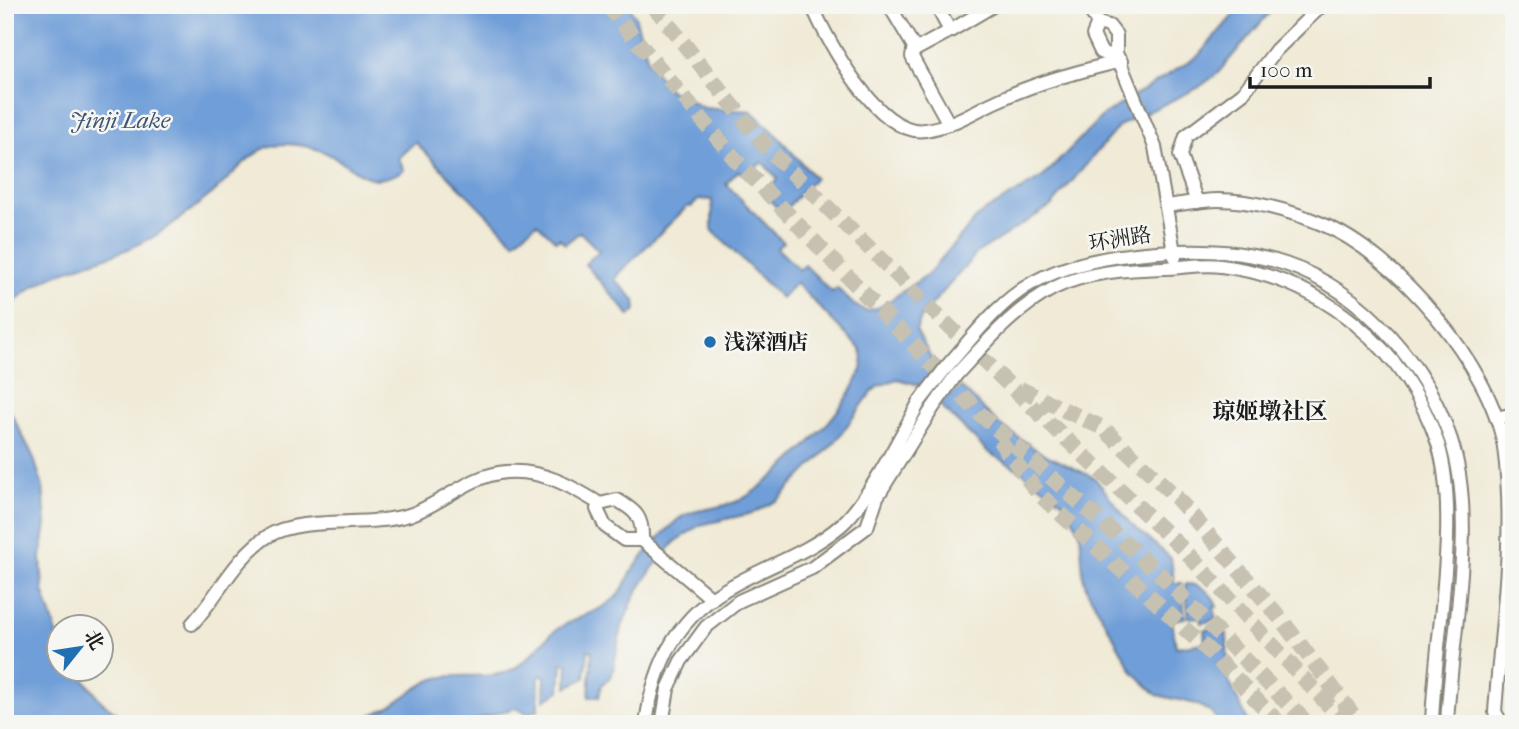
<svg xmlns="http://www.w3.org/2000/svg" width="1519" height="729" font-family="'IM FELL French Canon','Noto Serif SC',serif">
	<rect width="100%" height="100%" fill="#f6f6f2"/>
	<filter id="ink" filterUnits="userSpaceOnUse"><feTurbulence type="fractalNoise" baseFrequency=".0143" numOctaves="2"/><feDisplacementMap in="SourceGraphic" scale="14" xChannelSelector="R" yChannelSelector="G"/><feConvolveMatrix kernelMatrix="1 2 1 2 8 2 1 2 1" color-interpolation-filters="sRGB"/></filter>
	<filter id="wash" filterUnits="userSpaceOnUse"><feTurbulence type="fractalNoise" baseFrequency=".00686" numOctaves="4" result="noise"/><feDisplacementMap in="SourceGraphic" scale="28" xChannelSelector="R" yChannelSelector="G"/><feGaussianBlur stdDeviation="1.57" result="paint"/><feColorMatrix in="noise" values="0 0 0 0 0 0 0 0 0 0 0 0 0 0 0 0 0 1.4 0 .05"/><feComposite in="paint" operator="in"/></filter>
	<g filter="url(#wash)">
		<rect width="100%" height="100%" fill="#f0ead6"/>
		<g fill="#6f9ed8" stroke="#465d7a" stroke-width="2">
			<path d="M5,5H628L635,16L649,63L669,90L704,108L751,111L774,132L815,178L782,213L763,193L778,179L762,162L747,176L738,171L726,184L783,242L777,248L799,270L805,265L832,292L837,288L854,305L866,311L880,307L928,274L980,214L1044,176L1102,116L1198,56L1242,5H1276L1217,74L1198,88L1119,126L1051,206L977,253L922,316L916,330L931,358L999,424L1040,452L1095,478L1130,523L1171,558L1174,583H1181L1185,618L1172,620L1176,647L1205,643L1204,630L1217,627L1218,634L1227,633L1228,679L1249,724H1220L1211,712L1196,704L1157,695L1133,672L1087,590L1083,576L1080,532L1063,502L1018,469L989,453L919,385L897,379L879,386L871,393L835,442L778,500L753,513L700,525L675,542L654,566L634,597L621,629L612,675L602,685L599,697H589L592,651L588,650L585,678L567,687L568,664L562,663L560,691L544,700L545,676H539L538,710L527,713L515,708L462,724H350C363,718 377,713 389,707C404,698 418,685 434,679C459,671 489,682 513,669C533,658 540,642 556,630C574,617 600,613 616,597C624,590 627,578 633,570C644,554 661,535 675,522C692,506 719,511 740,500C772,484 877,388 861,350L796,283L781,298L712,230V200L699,199L691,207L688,206L618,274L615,280L635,300L636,310L630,316L585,264L599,251L580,232L565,244L559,238L556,241L537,223L514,242L415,142L398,158L404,170C370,190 361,172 332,156C318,148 299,144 282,144C254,145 234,175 214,192C196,207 177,221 158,234C110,265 38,265 5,314Z"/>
			<polygon points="5,401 33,456 43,487 46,523 41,557 43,590 59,640 60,670 77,670 102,702 122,717 120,724 5,724"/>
			<path d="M1185,584C1201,584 1212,592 1217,607H1214L1216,620L1201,623L1200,617L1189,618Z"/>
		</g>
	</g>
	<g filter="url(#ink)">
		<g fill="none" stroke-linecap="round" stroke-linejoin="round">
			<g stroke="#c6c1b1" stroke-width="16" stroke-dasharray="16 8" stroke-linecap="butt">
				<polyline points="607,5 735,159 979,413 1161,575 1308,724"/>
				<polyline points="653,5 765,146 1007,383 1184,550 1346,724"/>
				<polyline points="1020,389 1103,428 1176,497 1280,618 1360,724"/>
				<polyline points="999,440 1038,493 1209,651 1280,724"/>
			</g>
			<g stroke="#868379" stroke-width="16">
				<g id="minor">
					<path d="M812,5C827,41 879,137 925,130C953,126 974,111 999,100C1037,82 1081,71 1121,61"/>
					<polyline points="889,5 914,47 912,57 949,124"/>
					<polyline points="1087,5 1098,23 1109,26 1116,35 1116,53 1155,147 1175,257"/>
					<polyline points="1098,23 1093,35 1101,52 1108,55 1116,53"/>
					<polyline points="950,31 994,5"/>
					<polyline points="913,51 950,31 936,5"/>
					<polyline points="1197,202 1180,155 1186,136 1243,93 1276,50 1322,5"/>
					<path d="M1166,206C1183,204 1201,200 1218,200C1251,200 1291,211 1322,224C1396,254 1492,367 1504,447C1516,535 1501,624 1495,712L1502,724"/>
					<path d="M947,366C974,336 998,302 1034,282C1070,262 1117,255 1157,252C1253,245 1325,263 1390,336C1418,367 1438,400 1451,440C1478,522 1451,637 1447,724"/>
					<path d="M956,375C986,343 1014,309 1054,288C1085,272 1129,269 1163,268C1182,268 1203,263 1221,266C1321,278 1407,349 1438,444C1461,517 1434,644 1432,724"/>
					<polyline points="1496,418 1514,414"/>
					<polyline points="600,504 597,509 605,526 613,532 624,540 642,540 712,599"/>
					<path d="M600,504L617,500C636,511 643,517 642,540"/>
					<path d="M192,624C218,596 235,557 268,536C303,515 366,528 409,515C441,505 469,475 506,472C542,469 571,486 600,504"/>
					<path d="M646,724C654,662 679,613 737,583C772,564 809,552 840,526C867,504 902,433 920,401"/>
					<polyline points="662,724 668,689 681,661 706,627 739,601 812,568 867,527 877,497 932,409"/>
				</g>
			</g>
			<use href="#minor" stroke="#fff" stroke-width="12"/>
			<g stroke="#868379" stroke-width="16" stroke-linecap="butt">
				<g id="minor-bridge">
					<polyline points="920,401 947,366"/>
					<polyline points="932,409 956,375"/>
				</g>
			</g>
			<use href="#minor-bridge" stroke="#fff" stroke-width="12"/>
		</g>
	</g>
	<circle fill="#1f6fb2" stroke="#f6f6f2" stroke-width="2.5" cx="710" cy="342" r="7"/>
	<g text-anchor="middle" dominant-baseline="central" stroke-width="5" stroke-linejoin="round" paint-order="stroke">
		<g font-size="21" fill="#1c1c1c" stroke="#f6f6f2">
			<text transform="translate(1120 239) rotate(-9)">环洲路</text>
		</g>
		<g font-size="21" font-weight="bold" fill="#1c1c1c" stroke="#f6f6f2" text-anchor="start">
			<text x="724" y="342">浅深酒店</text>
		</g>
		<g font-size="23" font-style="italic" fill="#415671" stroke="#f6f6f2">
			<text x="120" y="120">Jinji Lake</text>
		</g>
		<g font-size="23" font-weight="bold" fill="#1c1c1c" stroke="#f6f6f2">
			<text x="1270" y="411">琼姬墩社区</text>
		</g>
	</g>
	<rect width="1519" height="729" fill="none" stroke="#f6f6f2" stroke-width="28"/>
	<g transform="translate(80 648) rotate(60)"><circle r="33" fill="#f6f6f2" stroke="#9f9f9c" stroke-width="2"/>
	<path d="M0-5L12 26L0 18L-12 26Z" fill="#1f6fb2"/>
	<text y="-10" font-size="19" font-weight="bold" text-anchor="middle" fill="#1c1c1c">北</text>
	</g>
	<path d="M1250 77v10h180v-10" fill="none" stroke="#1c1c1c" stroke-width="3.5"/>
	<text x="1260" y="77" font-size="21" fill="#1c1c1c" stroke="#f6f6f2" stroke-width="5" paint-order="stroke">100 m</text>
</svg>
